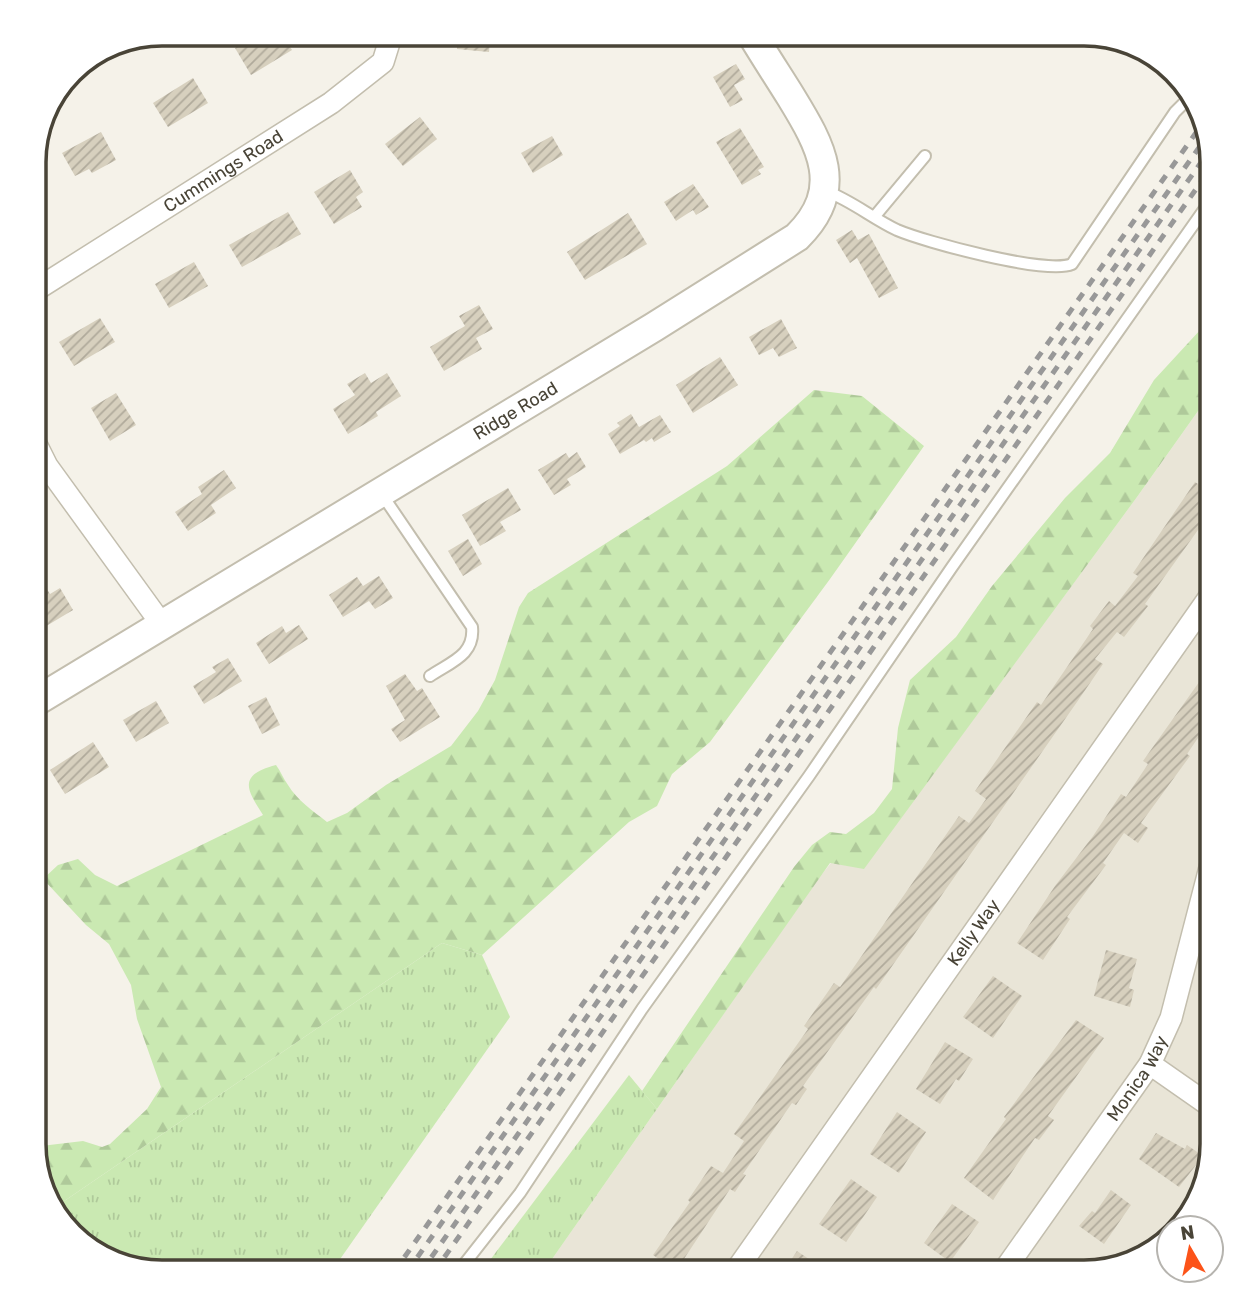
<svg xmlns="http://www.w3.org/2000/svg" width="1246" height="1305" font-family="Rubik,sans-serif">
	<defs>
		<pattern id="grass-tufts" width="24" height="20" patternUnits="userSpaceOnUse" patternTransform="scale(1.75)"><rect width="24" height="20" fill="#cae9b2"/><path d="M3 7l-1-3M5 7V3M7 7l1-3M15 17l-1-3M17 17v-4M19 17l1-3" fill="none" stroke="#afc99a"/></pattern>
		<pattern id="forest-firs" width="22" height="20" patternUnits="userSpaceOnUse" patternTransform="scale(1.75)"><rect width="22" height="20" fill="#cae9b2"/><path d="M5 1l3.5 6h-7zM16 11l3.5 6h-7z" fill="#afc99a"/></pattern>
		<pattern id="building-hatch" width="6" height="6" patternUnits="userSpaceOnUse" patternTransform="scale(1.75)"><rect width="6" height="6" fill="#d7d0be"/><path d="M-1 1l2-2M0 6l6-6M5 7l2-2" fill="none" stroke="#b0aa9b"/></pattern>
	</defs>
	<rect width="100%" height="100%" fill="#f5f2e9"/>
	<polygon fill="#e9e5d7" points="1213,396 1213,1144 1200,1200 1178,1228 1169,1228 1169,1240 1085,1272 543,1272 818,879 831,863 864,868 1137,497 1203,404"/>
	<g fill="url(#grass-tufts)">
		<polygon points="442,943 482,955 510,1017 331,1272 161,1272 105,1259 65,1228 57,1206"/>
		<polygon points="629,1075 657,1109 543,1272 481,1272"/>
	</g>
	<g fill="url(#forest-firs)">
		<polygon points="1213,316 1213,396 1203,404 1137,497 864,869 830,863 657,1109 642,1091 794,867 812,845 830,832 846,834 874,813 892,789 898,728 910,680 956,637 992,586 1065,498 1110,453 1154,380"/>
		<path d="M814,390L862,396L924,446L830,579L710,742L672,774L657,806L629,822L482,955L442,943L57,1206L33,1144V1138L41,1146L83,1141L102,1147L110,1144L147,1109L161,1087L137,1019L131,985L109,944L86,925L43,879L58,865L78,859L95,875L117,886L263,815C247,790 237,775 276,765C281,772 283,778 288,785C297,800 313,811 327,822L347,813L386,785L451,746L478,711L495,680L519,607L528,593L727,466Z"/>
	</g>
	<g fill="url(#building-hatch)">
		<polygon points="260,33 281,33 292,50 251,75 235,48"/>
		<polygon points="459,33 491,33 489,52 457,49"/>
		<polygon points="736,64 745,79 734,85 743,100 730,107 713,77"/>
		<polygon points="193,78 208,103 168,127 153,103"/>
		<polygon points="420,117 437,139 403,166 385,144"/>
		<polygon points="740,128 764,167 758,170 761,174 742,185 716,142"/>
		<polygon points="101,132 116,160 92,173 89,169 75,176 62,153"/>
		<polygon points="552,136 563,155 533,173 521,153"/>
		<polygon points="350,170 363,192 356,197 362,207 334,224 314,192"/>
		<polygon points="693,184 709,207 696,215 693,210 676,221 664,202"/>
		<polygon points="288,212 301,234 242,267 229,245"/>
		<polygon points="628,213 647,244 585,280 567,252"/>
		<polygon points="852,230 858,240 869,234 898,288 879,298 857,258 850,263 836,240"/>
		<polygon points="194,262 208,286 169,308 155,284"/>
		<polygon points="479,305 493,329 476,338 482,349 444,371 430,347 465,326 459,316"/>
		<polygon points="100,318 115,342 74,366 59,342"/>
		<polygon points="781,319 797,348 779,357 773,348 759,355 749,337"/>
		<polygon points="720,357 738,385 693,413 676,385"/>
		<polygon points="365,373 371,383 387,373 401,396 376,412 378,416 348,434 333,409 355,395 347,384"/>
		<polygon points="116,393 136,425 110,441 91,408"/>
		<polygon points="631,414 639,427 660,415 671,432 654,442 652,438 646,442 644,440 620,454 608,434 620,426 617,423"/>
		<polygon points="577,452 586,467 567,479 571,485 554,495 538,470 566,453 569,458"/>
		<polygon points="224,470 236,488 211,505 216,513 188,531 175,512 202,494 198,487"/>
		<polygon points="1195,482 1213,494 1213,509 1145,604 1148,606 1124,637 1117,632 1095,659 1103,664 1077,702 876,989 874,987 803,1086 807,1089 796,1105 792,1103 743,1174 746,1175 735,1192 730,1189 676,1271 653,1255 690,1202 688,1200 711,1166 723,1173 744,1141 734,1134 808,1029 804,1026 834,983 840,987 959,816 969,823 986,799 975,791 1037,702 1041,705 1093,629 1090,626 1109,601 1115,606 1138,576 1133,573"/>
		<polygon points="508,488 521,510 500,522 506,531 480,546 462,515"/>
		<polygon points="468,539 482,564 463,576 448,551"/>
		<polygon points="33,567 50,594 60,588 73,610 43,628 33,612"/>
		<polygon points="379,576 393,598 375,609 369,601 343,617 329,595 357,577 363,586"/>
		<polygon points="299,625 308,639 269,664 256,643 282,626 286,633"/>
		<polygon points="228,658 242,681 204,704 193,686 216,672 212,667"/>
		<polygon points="405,674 417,691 422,688 440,717 400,742 391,729 405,720 386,686"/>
		<polygon points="1202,678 1213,685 1213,716 1187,754 1190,756 1141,823 1148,828 1138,843 1124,833 1103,863 1106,865 1067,917 1070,919 1043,960 1017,943 1055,886 1093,836 1121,794 1126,797 1148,764 1143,761"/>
		<polygon points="266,697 280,725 262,734 248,706"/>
		<polygon points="156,701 169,723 136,742 123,720"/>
		<polygon points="93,742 109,767 65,794 50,770"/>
		<polygon points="1106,950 1137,959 1129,988 1134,990 1130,1007 1094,996"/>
		<polygon points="993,976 1022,996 993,1038 963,1017"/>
		<polygon points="1076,1020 1104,1038 1048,1116 1054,1120 1039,1140 1035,1138 993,1200 964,1178 1006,1119 1004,1117"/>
		<polygon points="945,1042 973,1059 959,1081 956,1079 940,1104 916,1089"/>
		<polygon points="897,1112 926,1132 899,1173 870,1154"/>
		<polygon points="1156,1133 1185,1149 1187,1145 1203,1156 1179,1187 1139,1159"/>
		<polygon points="851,1179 877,1197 846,1242 819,1224"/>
		<polygon points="1111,1190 1131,1205 1104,1244 1079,1226 1092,1211 1095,1213"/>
		<polygon points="952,1204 979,1222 950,1262 924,1243"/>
		<polygon points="797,1251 828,1272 783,1272"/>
	</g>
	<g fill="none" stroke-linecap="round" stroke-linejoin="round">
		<g stroke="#c3beae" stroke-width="14">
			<g id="service">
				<path d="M826,191C852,201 872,218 897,230C925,242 1047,275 1072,264L1175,112L1189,98"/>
				<polyline points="875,216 925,156"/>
				<path d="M381,493L472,627C475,655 451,662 430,676"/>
				<polyline points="458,1272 520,1193 642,1009 809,776 952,567 1213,197"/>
			</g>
		</g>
		<g stroke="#c3beae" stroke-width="24">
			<g id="minor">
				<path id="s1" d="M34,291L331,103L383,62L392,33"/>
				<polyline points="33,438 47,466 163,626"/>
				<polyline points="1150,1064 1213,1108"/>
				<path id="s2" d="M735,1272L1213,592"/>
				<path id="s3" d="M1003,1272L1150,1064L1171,1018L1213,856"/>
			</g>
		</g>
		<g stroke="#c3beae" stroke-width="32">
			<g id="tertiary">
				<path id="s4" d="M33,703L654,327L797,237C846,189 821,146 791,97C778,76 764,55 751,33"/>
			</g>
		</g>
		<use href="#service" stroke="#fff" stroke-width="10"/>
		<use href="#minor" stroke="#fff" stroke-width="21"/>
		<use href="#tertiary" stroke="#fff" stroke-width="28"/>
		<g stroke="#989898" stroke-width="5" stroke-dasharray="9 9" stroke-linecap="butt">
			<polyline points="394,1272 1200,127"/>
			<polyline points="407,1272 1205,139"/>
			<polyline points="421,1272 1209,151"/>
			<polyline points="434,1272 1213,165"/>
		</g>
	</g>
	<g text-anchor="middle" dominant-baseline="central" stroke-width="5" stroke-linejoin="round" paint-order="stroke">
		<g font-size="18" fill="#494437" stroke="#fff">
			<text stroke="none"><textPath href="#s1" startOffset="224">Cummings Road</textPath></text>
			<text stroke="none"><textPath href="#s4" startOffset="564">Ridge Road</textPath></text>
			<text stroke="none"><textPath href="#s2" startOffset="415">Kelly Way</textPath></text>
			<text stroke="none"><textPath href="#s3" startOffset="236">Monica Way</textPath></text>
		</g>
	</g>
	<path d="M0 0H1246V1305H0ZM162 46H1084A116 116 0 0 1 1200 162V1144A116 116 0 0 1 1084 1260H162A116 116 0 0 1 46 1144V162A116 116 0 0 1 162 46Z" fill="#fff" fill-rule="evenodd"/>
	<path fill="none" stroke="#494437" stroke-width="3.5" d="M162 46H1084A116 116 0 0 1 1200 162V1144A116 116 0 0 1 1084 1260H162A116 116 0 0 1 46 1144V162A116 116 0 0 1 162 46Z"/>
	<g transform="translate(1190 1249) rotate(351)"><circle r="33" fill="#ffffff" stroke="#b6b4af" stroke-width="2"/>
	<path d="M0-5L12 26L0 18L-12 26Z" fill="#fc5319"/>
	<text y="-10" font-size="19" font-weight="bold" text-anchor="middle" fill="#494437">N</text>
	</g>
</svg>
